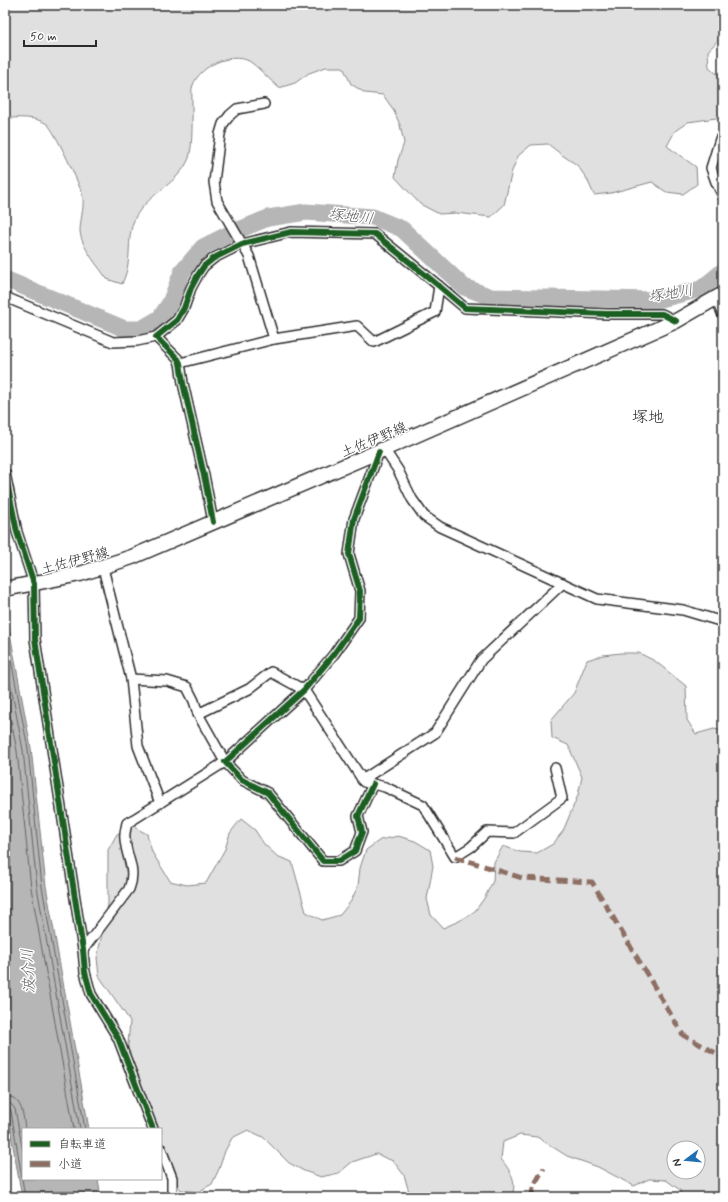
<svg xmlns="http://www.w3.org/2000/svg" width="728" height="1202" font-family="Mynerve,'Klee One',sans-serif">
	<rect width="100%" height="100%" fill="#fff"/>
	<filter id="ink" filterUnits="userSpaceOnUse"><feTurbulence type="fractalNoise" baseFrequency=".025" numOctaves="2"/><feDisplacementMap in="SourceGraphic" scale="8" xChannelSelector="R" yChannelSelector="G"/><feConvolveMatrix kernelMatrix="1 2 1 2 8 2 1 2 1" color-interpolation-filters="sRGB"/></filter>
	<g filter="url(#ink)">
		<g fill="#e0e0e0" stroke="#868686" fill-rule="evenodd">
			<path d="M5,5H723V35L708,51L709,67L723,79V117L688,122L675,131L667,146L696,167L697,184L683,194L666,192L652,182L611,193L594,195L587,179L577,165L562,155L548,144L531,145L518,156L512,171L504,205L491,217L456,213L439,214L420,204L395,177L398,160L404,143L400,125L393,109L383,95L365,93L351,84L343,67H326L309,73L295,83L279,88C272,82 256,65 249,61C230,52 200,66 193,85C191,89 192,95 192,100C192,114 193,146 189,158C179,184 148,193 135,218C127,234 131,253 127,269C126,274 124,279 122,284L107,279C98,266 81,247 80,231C80,221 84,209 83,198C82,188 54,129 47,124C35,116 18,118 5,118Z"/>
			<path d="M621,653H639L655,661L686,686L687,720L696,734L714,729L723,731V1197H682L680,1190L666,1180L649,1179L634,1186L598,1167L567,1156L537,1137L520,1135L503,1142L501,1159C511,1172 517,1180 512,1197H407L409,1192L404,1175L393,1161L376,1154L352,1162L339,1173L321,1177L304,1171L289,1163L263,1137L248,1130L232,1138L225,1151L219,1169L212,1184L198,1192L181,1190L169,1177L161,1149V1129H156L127,1056L130,1021L99,976L97,958L108,904V850L117,834L132,826L147,834L152,852L170,881L187,885L206,883L225,849L230,833L241,819L255,830L264,844L277,856L292,862L306,912L322,920L340,915L351,901L358,886L360,868L366,850L380,840L398,836L415,841L430,850L433,866L427,899L431,915L443,928L459,921L475,911L485,897L493,881L494,862L503,846L520,852L537,853L553,844L563,831L578,795L582,777L568,745L552,738L551,720L574,693L587,660L603,655ZM674,1148H698V1172H674Z"/>
		</g>
		<polygon fill="#b6b6b6" stroke="#7e7e7e" points="5,606 31,748 46,886 89,1129 23,1129 23,1179 98,1179 101,1197 22,1197 5,1100"/>
		<g fill="none" stroke-linecap="round" stroke-linejoin="round">
			<g stroke="#636363" stroke-width="1">
				<polyline points="5,628 28,749 42,887 85,1129"/>
				<polyline points="5,655 23,750 37,887 80,1129"/>
				<polyline points="5,688 17,751 31,888 74,1129"/>
				<path d="M5,1096C23,1097 23,1115 25,1129"/>
				<polyline points="5,1102 11,1104 15,1109 23,1152"/>
				<polyline points="5,1107 9,1108 11,1111 25,1197"/>
			</g>
			<polyline stroke="#b6b6b6" stroke-width="17" points="5,279 125,329 141,329 160,318 170,303 182,272 203,247 229,234 268,218 306,212 373,217 402,229 464,287 491,297 657,300 701,289 723,271"/>
			<g stroke="#2b2b2b" stroke-width="12">
				<g id="street">
					<polyline points="723,136 720,139 711,168 716,182 723,196"/>
					<polyline points="5,297 113,342 137,341 156,337"/>
					<polyline points="716,299 723,315"/>
					<polyline points="274,339 357,326 374,342 435,312 439,286"/>
					<polyline points="180,363 274,339 249,256 217,201 214,182 220,134 223,124 230,115 237,109 264,104"/>
					<polyline points="384,449 398,470 412,499 424,516 440,527 597,599 683,610 723,622"/>
					<polyline points="5,473 17,532 34,584 35,639 83,950 85,972 91,994 118,1038 153,1129"/>
					<polyline points="213,522 205,480 183,383 180,363 178,359 156,337 177,320 184,308 191,288 198,275 204,266 214,258 242,244 291,232 375,234 439,286 465,308 607,314 662,314 676,321"/>
					<polyline points="131,679 138,746 160,803"/>
					<polyline points="198,714 249,689 271,672 304,690 364,782 385,787 423,805 455,857 471,847 487,832 514,833 562,798 555,768"/>
					<polyline points="362,780 435,733 481,660 563,583"/>
					<polyline points="373,784 358,816 362,832 355,851 339,861 323,861 268,793 242,780 225,762 304,690 334,654 359,618 360,591 349,554 354,519 379,452"/>
					<path d="M83,950L129,889C137,869 126,858 125,839C124,834 126,828 127,823L134,819L225,762L198,714L194,701L187,687L167,681L131,679L103,568"/>
					<polyline points="161,1149 172,1178 172,1197"/>
				</g>
			</g>
			<g stroke="#2b2b2b" stroke-width="17">
				<polyline id="primary" points="5,589 80,574 132,557 384,449 676,321 723,294"/>
			</g>
			<use href="#street" stroke="#fff" stroke-width="9"/>
			<use href="#primary" stroke="#fff" stroke-width="14"/>
			<g stroke="#8d6e63" stroke-width="5" stroke-dasharray="10 5" stroke-linecap="butt">
				<polyline points="455,857 522,878 592,882 683,1035 723,1057"/>
				<polyline points="532,1197 533,1187 544,1168"/>
			</g>
			<g stroke="#fff" stroke-width="8">
				<g id="cycleway">
					<polyline points="5,473 17,532 34,584 35,639 83,950 85,972 91,994 118,1038 153,1129"/>
					<polyline points="213,522 205,480 183,383 180,363 178,359 156,337 177,320 184,308 191,288 198,275 204,266 214,258 242,244 291,232 375,234 439,286 465,308 607,314 662,314 676,321"/>
					<polyline points="373,784 358,816 362,832 355,851 339,861 323,861 268,793 242,780 225,762 304,690 334,654 359,618 360,591 349,554 354,519 379,452"/>
				</g>
			</g>
			<use href="#cycleway" stroke="#1b5e20" stroke-width="6"/>
		</g>
	</g>
	<g text-anchor="middle" dominant-baseline="central" stroke-width="3" stroke-linejoin="round" paint-order="stroke">
		<g font-size="14" fill="#2b2b2b" stroke="#fff">
			<text transform="translate(374 440) rotate(-23)">土佐伊野線</text>
			<text transform="translate(75 561) rotate(-15)">土佐伊野線</text>
		</g>
		<g font-size="15" font-style="italic" fill="#5c5c5c" stroke="#fff">
			<text transform="translate(351 217) rotate(7)">塚地川</text>
			<text transform="translate(671 294) rotate(-10)">塚地川</text>
			<text transform="translate(29 971) rotate(-93)">波介川</text>
		</g>
		<g font-size="16" fill="#2b2b2b" stroke="#fff">
			<text x="648" y="417">塚地</text>
		</g>
	</g>
	<rect width="728" height="1202" fill="none" stroke="#fff" stroke-width="20"/>
	<rect x="10" y="10" width="708" height="1182" fill="none" stroke="#2b2b2b" stroke-width="1.5" filter="url(#ink)"/>
	<rect x="22" y="1128" width="140" height="52" fill="#ffffff" stroke="#aaaaaa"/>
	<rect x="30" y="1141" width="20" height="6" fill="#1b5e20" stroke="#aaaaaa"/>
	<text x="58" y="1148" font-size="12" fill="#2b2b2b">自転車道</text>
	<rect x="30" y="1161" width="20" height="6" fill="#8d6e63" stroke="#aaaaaa"/>
	<text x="58" y="1168" font-size="12" fill="#2b2b2b">小道</text>
	<g transform="translate(686 1160) rotate(254)"><circle r="19" fill="#ffffff" stroke="#aaaaaa"/>
	<path d="M0-3L7 15L0 10L-7 15Z" fill="#1f6fb2"/>
	<text y="-6" font-size="11" font-weight="bold" text-anchor="middle" fill="#2b2b2b">N</text>
	</g>
	<path d="M24 40v6h72v-6" fill="none" stroke="#2b2b2b" stroke-width="2"/>
	<text x="30" y="40" font-size="12" fill="#2b2b2b" stroke="#ffffff" stroke-width="3" paint-order="stroke">50 m</text>
</svg>
